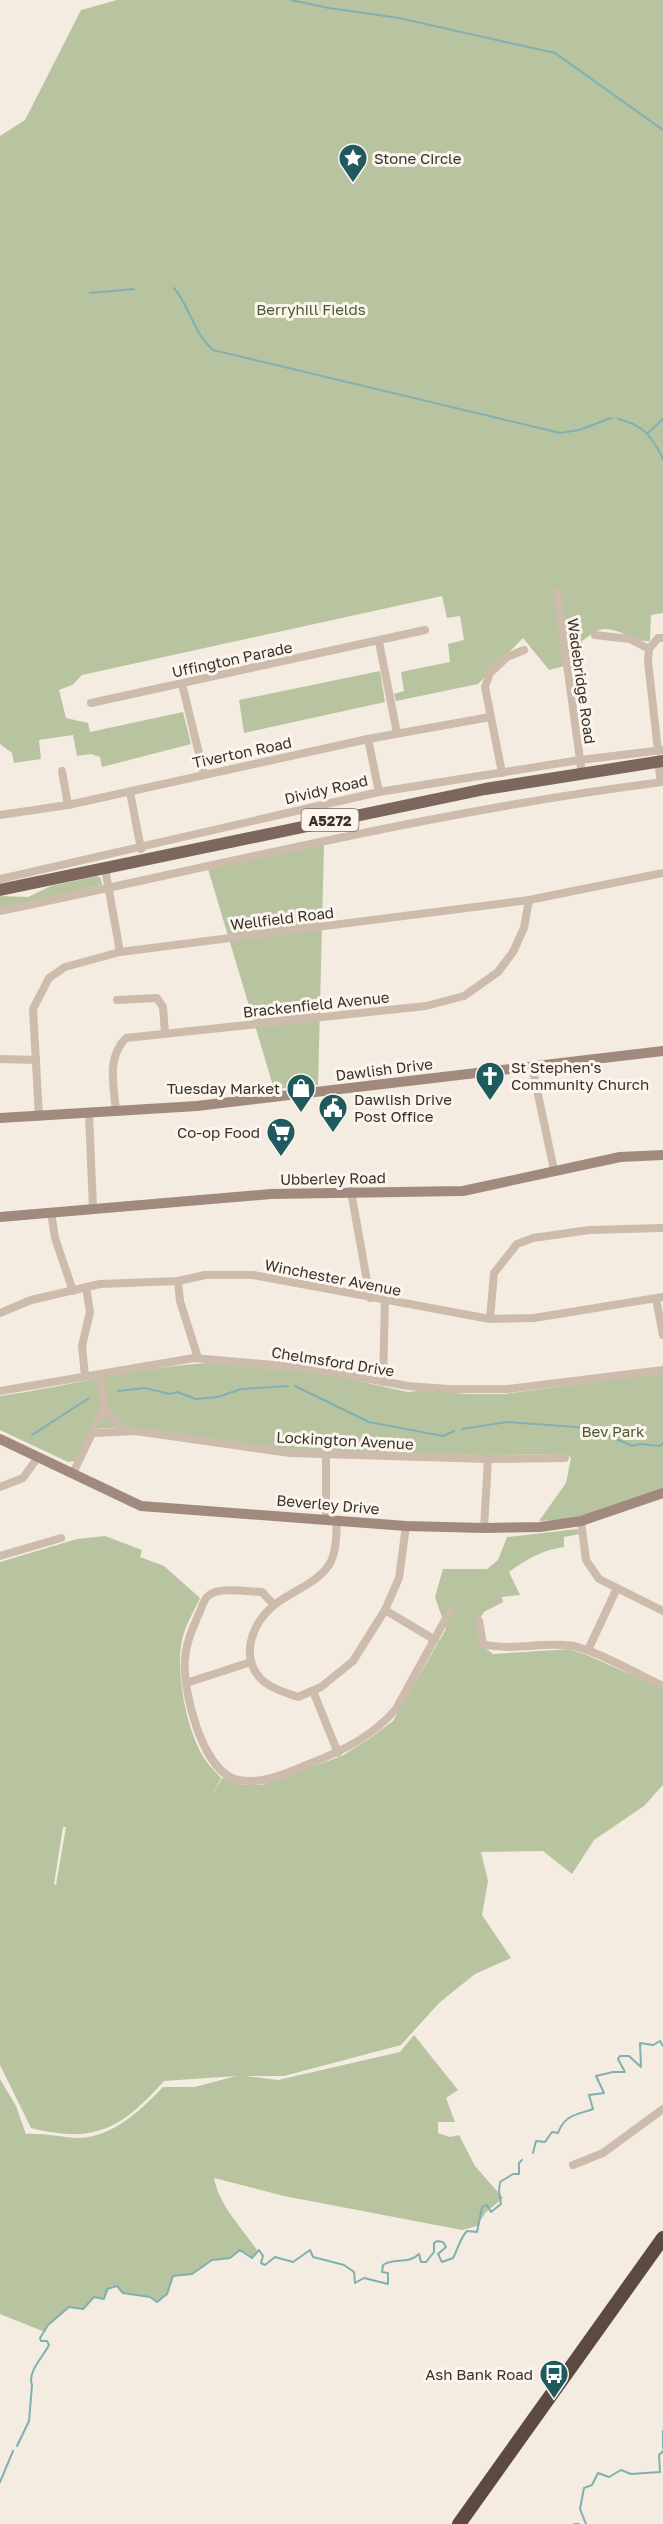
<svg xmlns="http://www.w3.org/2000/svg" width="663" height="2524" font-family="'Golos Text',sans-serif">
	<rect width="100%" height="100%" fill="#f4ebe1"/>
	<g fill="#b8c4a0" fill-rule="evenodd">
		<path d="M117,0H663V613L651,615L650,641C633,643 617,625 599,630C593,632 587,638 582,641L584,661L549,670L523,638L478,684L396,701L394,694L404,691L401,672L450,662L448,644L464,640L460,616L447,618L442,596L82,675L72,685L59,690L66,718L88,723L90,732L183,712L191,744L102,767L100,757L91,754L77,756L73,735L39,740L41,759L14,763L12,753L0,744V136L25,120L81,10Z"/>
		<polygon points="380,671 385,702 244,733 239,700"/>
		<polygon points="324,845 318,1085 274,1089 208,869"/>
		<polygon points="97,876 101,878 102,885 0,908 0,896 28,897 51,886"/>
		<path d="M208,1363L322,1373L408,1392L426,1390L467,1394H504L663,1373V1489L580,1518L539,1521L566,1483L571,1458L567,1454L481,1455L276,1449L126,1427L91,1429L76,1461L68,1462L0,1430V1396C70,1386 137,1367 208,1363Z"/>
		<path d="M577,1529L580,1534L564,1537V1547C542,1550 527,1559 509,1572L520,1595L502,1597L503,1602L484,1612L478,1621L482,1645L493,1654L569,1649L587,1655L663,1689V1785L644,1806L594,1840L572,1874L543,1851L481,1852L488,1881L482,1915L511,1958L475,1974L439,2003L401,2045L284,2076H245L278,2080L400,2052L414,2035L458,2090L446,2098L455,2122H438V2133L450,2137L459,2135L475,2166L503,2198L486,2212L477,2226L462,2230L284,2196L214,2178C219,2205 241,2227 257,2250L252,2258L240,2250L230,2258L212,2260L192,2274L173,2276L167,2294L157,2302L150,2297L123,2293L117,2287L111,2286L104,2299L94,2297L83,2309L69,2307L48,2325L45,2332L0,2314V2079L16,2106L26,2134C43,2133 60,2137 77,2138C112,2138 141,2110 163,2087H195L236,2076L164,2081C121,2129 95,2144 31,2128L0,2065V1562L77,1539L105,1536L142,1550L140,1557L164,1566L200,1598C194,1611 185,1626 182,1640C175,1672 187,1734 206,1761C210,1767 216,1772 221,1778L211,1797L222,1778L245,1785H262L342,1756L369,1739L393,1721L446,1629L435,1597L443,1569H487L498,1560L507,1537ZM63,1827H66L56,1885L54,1884Z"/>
	</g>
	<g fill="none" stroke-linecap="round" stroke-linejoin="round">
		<g stroke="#7fb0b2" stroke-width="2">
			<polyline points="291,0 329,8 399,18 555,53 663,130"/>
			<path d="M174,288C190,307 194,334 213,350L560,433L579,430L611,418"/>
			<polyline points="90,293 134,289"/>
			<path d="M618,419C642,424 653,437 663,459"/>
			<polyline points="648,433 663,419"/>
			<polyline points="295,1386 369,1422 443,1436 454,1431"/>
			<polyline points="118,1391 145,1388 170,1394 177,1392 196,1399 218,1397 241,1389 288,1386"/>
			<polyline points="462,1429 507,1422 589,1428 633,1446 640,1444 660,1446 663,1443"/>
			<polyline points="32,1435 89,1398"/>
			<path d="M533,2153L536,2141L545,2142L552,2132L558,2133C565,2114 577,2115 593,2109L589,2095L604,2093L596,2076L613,2072H625L618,2059L620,2056H629L641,2067L640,2043L653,2045L660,2041L663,2046"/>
			<polyline points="663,2431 663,2448"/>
			<path d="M17,2446L29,2421L32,2385C27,2372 43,2357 49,2345L47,2341H41L40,2338L48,2325L69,2307L83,2309L94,2297L104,2299L107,2289L117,2286L123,2293L150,2297L157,2302L167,2294L173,2276L192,2274L212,2260L230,2258L240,2250L252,2258L259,2250L263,2256L261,2263L265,2265L275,2257L293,2262L310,2250L313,2257L344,2265L354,2272L355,2283L364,2278L388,2284V2273L382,2272L383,2265C394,2257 408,2265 419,2254L421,2262H426L434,2252V2243L437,2241L443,2242L446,2247L438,2254L442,2262L453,2258C458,2249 460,2238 467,2231L477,2232L482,2207L487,2205L491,2212L501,2204L499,2191L500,2182L513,2174H519V2163L522,2160"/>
			<polyline points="0,2482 13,2451"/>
			<polyline points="574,2524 579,2524"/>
			<polyline points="586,2524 580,2509 584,2488 592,2485 598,2473 609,2477 621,2470 631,2474 660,2472 659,2455 663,2451"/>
		</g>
		<g stroke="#cdbbac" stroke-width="8">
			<polyline points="557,592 582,774"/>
			<polyline points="595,635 630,639 649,649"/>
			<polyline points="379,642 397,733"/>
			<polyline points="182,684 204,774"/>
			<polyline points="91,703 425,630"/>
			<polyline points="368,739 379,792"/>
			<polyline points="658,751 648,661 649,649 658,638 663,638"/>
			<polyline points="658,762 661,782"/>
			<polyline points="62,771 68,805"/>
			<polyline points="502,773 485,687 490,673 507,657 524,650"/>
			<polyline points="130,792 141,849"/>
			<polyline points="0,815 68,805 368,739 490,717"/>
			<polyline points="105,868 120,952"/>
			<polyline points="0,879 379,792 580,760 663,750"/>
			<path d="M0,911C221,865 439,810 663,782"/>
			<polyline points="117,1000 157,998 163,1007 165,1033"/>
			<polyline points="0,1059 36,1060"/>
			<polyline points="532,1066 554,1170"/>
			<path d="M116,1112C114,1086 106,1058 126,1038L426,1006L464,996L498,972L513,952L524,928L529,900"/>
			<polyline points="89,1114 93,1208"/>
			<polyline points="39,1117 33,1009 49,978 65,967 120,952 529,900 663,873"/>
			<polyline points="351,1191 370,1298"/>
			<polyline points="51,1212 55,1238 73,1291"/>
			<polyline points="178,1281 180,1301 198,1358"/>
			<polyline points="656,1299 663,1335"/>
			<polyline points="0,1313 31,1300 100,1284 178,1281 205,1275 253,1275 490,1319 534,1318 663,1297"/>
			<polyline points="490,1319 494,1273 517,1244 533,1238 589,1230 663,1228"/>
			<polyline points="85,1376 82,1346 90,1312 86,1287"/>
			<polyline points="383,1382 385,1301"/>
			<polyline points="0,1391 194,1358 309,1368 408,1386 448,1389 508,1389 663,1370"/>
			<polyline points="104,1408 125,1431"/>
			<polyline points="94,1433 135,1431 290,1453 488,1459 565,1458"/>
			<polyline points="326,1454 326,1518"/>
			<polyline points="73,1473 104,1408 100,1374"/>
			<polyline points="0,1487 23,1478 38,1457"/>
			<path d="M337,1520C336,1534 337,1552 329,1565C315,1585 291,1591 273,1606C253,1623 239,1656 261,1679C270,1688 286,1693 298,1697L321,1687L353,1661L385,1610L399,1578L406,1526"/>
			<polyline points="581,1521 586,1560 599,1579 663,1611"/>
			<polyline points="484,1528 488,1459"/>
			<polyline points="0,1556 61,1538"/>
			<path d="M274,1605L262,1592C248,1592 219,1586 208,1596C203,1600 201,1610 198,1616C192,1630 186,1643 185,1659C182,1690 202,1769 235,1779C261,1786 284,1774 309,1764C342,1751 372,1737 396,1709L450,1611"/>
			<polyline points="385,1610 435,1640"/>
			<path d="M479,1621L483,1644C510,1651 538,1643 566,1645C589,1646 639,1675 663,1686"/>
			<polyline points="588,1650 617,1588"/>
			<polyline points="186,1683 251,1662"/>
			<polyline points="313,1691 338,1753"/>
			<polyline points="573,2165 603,2153 663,2109"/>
		</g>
		<g stroke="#a18a7d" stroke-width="10">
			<polyline points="0,1118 197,1106 663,1051"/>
			<polyline points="0,1217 271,1194 463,1191 620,1157 663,1155"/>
			<polyline points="0,1439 141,1506 406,1526 484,1528 540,1527 581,1521 663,1493"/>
		</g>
		<polyline stroke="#7d675c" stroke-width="12" points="0,890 485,789 663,761"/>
		<polyline stroke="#5c4a42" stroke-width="14" points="459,2524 663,2238"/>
	</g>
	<defs>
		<g id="sight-pin" transform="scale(1.5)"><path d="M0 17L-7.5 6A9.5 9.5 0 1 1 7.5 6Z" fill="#1f5a5e" stroke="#fbf5ee"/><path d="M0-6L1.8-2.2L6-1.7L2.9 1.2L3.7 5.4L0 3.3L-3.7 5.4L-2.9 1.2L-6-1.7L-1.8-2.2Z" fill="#fff"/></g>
		<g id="church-pin" transform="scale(1.5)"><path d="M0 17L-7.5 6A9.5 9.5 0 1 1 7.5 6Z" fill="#1f5a5e" stroke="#fbf5ee"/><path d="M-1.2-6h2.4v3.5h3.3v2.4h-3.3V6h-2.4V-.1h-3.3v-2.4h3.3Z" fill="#fff"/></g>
		<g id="shop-pin" transform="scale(1.5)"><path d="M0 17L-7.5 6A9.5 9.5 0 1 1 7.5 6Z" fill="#1f5a5e" stroke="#fbf5ee"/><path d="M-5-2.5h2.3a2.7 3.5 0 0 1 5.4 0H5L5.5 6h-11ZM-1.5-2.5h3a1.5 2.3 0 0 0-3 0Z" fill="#fff"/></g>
		<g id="civic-pin" transform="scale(1.5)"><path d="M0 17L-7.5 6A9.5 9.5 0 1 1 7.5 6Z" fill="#1f5a5e" stroke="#fbf5ee"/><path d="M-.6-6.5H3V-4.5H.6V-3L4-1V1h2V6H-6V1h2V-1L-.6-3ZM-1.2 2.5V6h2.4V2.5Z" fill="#fff"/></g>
		<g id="supermarket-pin" transform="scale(1.5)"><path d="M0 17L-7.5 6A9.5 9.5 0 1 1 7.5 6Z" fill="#1f5a5e" stroke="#fbf5ee"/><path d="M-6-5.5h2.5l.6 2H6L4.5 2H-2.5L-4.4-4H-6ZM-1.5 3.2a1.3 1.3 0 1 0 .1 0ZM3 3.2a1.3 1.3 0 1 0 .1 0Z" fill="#fff"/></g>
		<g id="bus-pin" transform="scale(1.5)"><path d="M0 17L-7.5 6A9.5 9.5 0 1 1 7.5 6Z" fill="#1f5a5e" stroke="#fbf5ee"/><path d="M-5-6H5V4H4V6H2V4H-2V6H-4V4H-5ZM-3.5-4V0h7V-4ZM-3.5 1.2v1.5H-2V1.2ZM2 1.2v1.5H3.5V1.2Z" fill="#fff"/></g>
	</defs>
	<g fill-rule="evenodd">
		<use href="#sight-pin" x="353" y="158"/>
		<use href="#church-pin" x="490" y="1076"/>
		<use href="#shop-pin" x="301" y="1088"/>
		<use href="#civic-pin" x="333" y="1108"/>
		<use href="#supermarket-pin" x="281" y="1132"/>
		<use href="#bus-pin" x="554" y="2374"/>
	</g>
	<g text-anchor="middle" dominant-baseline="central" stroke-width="6" stroke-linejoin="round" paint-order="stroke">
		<rect fill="#fbf5ee" stroke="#756b66" stroke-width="1.5" x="301.5" y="809" width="57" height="22" rx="4.5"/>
		<g font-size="14" font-weight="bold" fill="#3b302b">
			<text x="330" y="820">A5272</text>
		</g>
		<g font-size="15" fill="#3b302b" stroke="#fbf5ee" text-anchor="start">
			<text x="374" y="158">Stone Circle</text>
			<text x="511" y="1067">St Stephen's<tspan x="511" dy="17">Community Church</tspan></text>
			<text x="280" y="1088" text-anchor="end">Tuesday Market</text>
			<text x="354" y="1099">Dawlish Drive<tspan x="354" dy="17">Post Office</tspan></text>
			<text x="260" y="1132" text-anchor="end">Co-op Food</text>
			<text x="533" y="2374" text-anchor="end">Ash Bank Road</text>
		</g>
		<g font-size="15" fill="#4a5a2e" stroke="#fbf5ee">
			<text x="311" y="309">Berryhill Fields</text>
			<text x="613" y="1431">Bev Park</text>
		</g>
		<g font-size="15" fill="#3b302b" stroke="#fbf5ee">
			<text transform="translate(232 659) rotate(-12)">Uffington Parade</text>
			<text transform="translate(582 681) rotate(82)">Wadebridge Road</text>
			<text transform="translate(242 752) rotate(-12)">Tiverton Road</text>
			<text transform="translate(326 789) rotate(-13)">Dividy Road</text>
			<text transform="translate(282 918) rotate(-7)">Wellfield Road</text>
			<text transform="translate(316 1004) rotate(-6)">Brackenfield Avenue</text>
			<text transform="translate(384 1069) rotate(-7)">Dawlish Drive</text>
			<text transform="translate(333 1178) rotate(-1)">Ubberley Road</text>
			<text transform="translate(333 1277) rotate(11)">Winchester Avenue</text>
			<text transform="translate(333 1361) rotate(9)">Chelmsford Drive</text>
			<text transform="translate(345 1440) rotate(3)">Lockington Avenue</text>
			<text transform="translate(328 1504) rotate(5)">Beverley Drive</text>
		</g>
	</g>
</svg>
